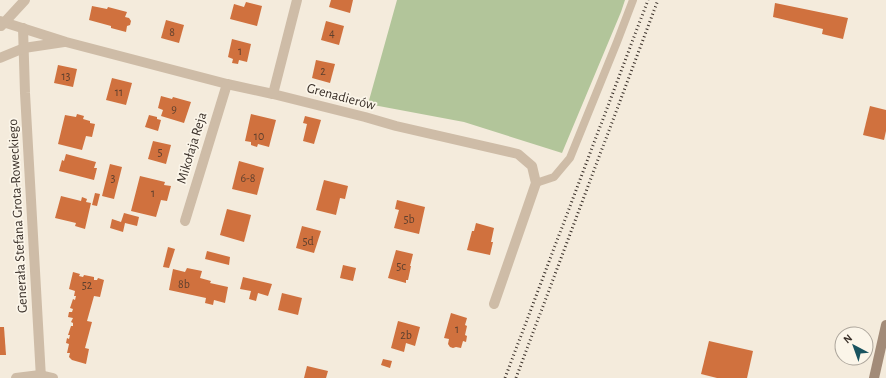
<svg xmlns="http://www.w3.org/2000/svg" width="886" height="378" font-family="'Alegreya Sans',sans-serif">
	<rect width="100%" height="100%" fill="#f4ebdc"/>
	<polygon fill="#b2c59a" points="397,0 625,0 621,12 562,153 464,122 368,104"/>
	<g fill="#d0713e">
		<polygon points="331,0 353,0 350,13 329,7"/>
		<polygon points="246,2 262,6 257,26 230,19 234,4 244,7"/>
		<polygon points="775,3 848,18 843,39 822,34 823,29 773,17"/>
		<polygon points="92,6 107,9 108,7 127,12 125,17 129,18 131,21 130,25 127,26 126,32 111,28 111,26 89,20"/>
		<polygon points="166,20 184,25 179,43 161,38"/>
		<polygon points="326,21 344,26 339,45 321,40"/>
		<polygon points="232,39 251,44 247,62 239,60 238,64 232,63 233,59 228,57"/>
		<polygon points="316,60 335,64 330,83 312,78"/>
		<polygon points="58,65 77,69 73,87 54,83"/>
		<polygon points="112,78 132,83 126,105 106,100"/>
		<polygon points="161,96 172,99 173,97 191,102 184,123 161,116 163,110 158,108"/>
		<polygon points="870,106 886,110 886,131 884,140 863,135"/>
		<polygon points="77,114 84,116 83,119 90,121 90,123 95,124 92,137 86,136 82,150 58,144 65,115 76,117"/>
		<polygon points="251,114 276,120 269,147 258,144 257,147 251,145 251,142 245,141"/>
		<polygon points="149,115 157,117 157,119 161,120 158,131 145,127"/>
		<polygon points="305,116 321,120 314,144 303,141 307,124 303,123"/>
		<polygon points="153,141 171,145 166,164 148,159"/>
		<polygon points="66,154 96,162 94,168 97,168 94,180 59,171 62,160 64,161"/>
		<polygon points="239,161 264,168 257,195 232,189"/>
		<polygon points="110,164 122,167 114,199 102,196"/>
		<polygon points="140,176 165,182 164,185 171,186 167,201 161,200 156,217 131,211"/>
		<polygon points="324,180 348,186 345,199 340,198 336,215 316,210"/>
		<polygon points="95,193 100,194 97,206 92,205"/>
		<polygon points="61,196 81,201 82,197 87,199 86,202 91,203 85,229 75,226 76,223 55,218"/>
		<polygon points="397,200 425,207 419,234 394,228 399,210 395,209"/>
		<polygon points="227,209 251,215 244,242 220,235"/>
		<polygon points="124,213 139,217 137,226 125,223 123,232 110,228 112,219 121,222"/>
		<polygon points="476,223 494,228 491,242 493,242 490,255 467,250 472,231 474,231"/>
		<polygon points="302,226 321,231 314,253 296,248"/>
		<polygon points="168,247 175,249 169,268 163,267"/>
		<polygon points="396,250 413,254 410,266 411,266 408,280 406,280 406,283 388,278"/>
		<polygon points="207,251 230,257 229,265 205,259"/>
		<polygon points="343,265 356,268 353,281 340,278"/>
		<polygon points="187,268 202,271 200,278 211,281 210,283 228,287 225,303 214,300 213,305 205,303 206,298 169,290 173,269 185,272"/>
		<polygon points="73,272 80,274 79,276 83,277 84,275 94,277 94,280 97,280 98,278 104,280 100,297 94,296 87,321 92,322 85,348 89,349 86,364 72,360 69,357 70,353 67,353 69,344 66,343 67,338 69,339 70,335 68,335 71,326 73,326 73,323 71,322 73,318 68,317 69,312 72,312 73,309 70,308 73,299 75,300 76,296 74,296 75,291 69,289"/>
		<polygon points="243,277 272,284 268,296 258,293 256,301 249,299 251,291 240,289"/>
		<polygon points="282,293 302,298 298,315 278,310"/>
		<polygon points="451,313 467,318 465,325 467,326 465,335 467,336 466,342 463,341 461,348 456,347 453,348 450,347 448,344 449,339 444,338"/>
		<polygon points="398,321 420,327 415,346 406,343 404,352 391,348"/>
		<polygon points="0,327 4,327 6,355 0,355"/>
		<polygon points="709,341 753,351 747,378 717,378 701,374"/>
		<polygon points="383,359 392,361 390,368 381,365"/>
		<polygon points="307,366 328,371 326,378 304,378"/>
	</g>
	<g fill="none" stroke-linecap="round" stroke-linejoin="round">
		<polyline stroke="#cebca7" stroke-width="8" points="536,183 554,177 570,158 617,42 633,0"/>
		<g stroke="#cebca7" stroke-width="10">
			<polyline points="0,21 66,42 227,84 273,94 365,117 396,126 518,154 532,166 536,183 494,304"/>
			<polyline points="1,26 25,0"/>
			<polyline points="23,28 25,93 41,378"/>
			<polyline points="0,58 24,48 64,42"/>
			<polyline points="273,94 297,0"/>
			<polyline points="185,221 227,84"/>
			<polyline points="16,378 40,375 53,378"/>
		</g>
		<polyline stroke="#a28b78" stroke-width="10" points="874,378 886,325"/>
		<g stroke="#392f28" stroke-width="3" stroke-dasharray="1 3" stroke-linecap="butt">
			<polyline points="505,378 648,0"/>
			<polyline points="516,378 658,0"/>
		</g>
	</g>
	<g text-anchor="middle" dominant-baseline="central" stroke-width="3.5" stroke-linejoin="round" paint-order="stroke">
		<g font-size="12" fill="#5f402e">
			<text x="172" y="32">8</text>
			<text x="332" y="33">4</text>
			<text x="240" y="51">1</text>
			<text x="323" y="71">2</text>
			<text x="66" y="76">13</text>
			<text x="119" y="92">11</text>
			<text x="174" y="109">9</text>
			<text x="259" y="136">10</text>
			<text x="160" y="152">5</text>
			<text x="113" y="178">3</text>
			<text x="248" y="178">6-8</text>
			<text x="153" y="193">1</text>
			<text x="409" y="219">5b</text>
			<text x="308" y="241">5d</text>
			<text x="401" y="266">5c</text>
			<text x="184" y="284">8b</text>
			<text x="87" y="285">52</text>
			<text x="457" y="329">1</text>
			<text x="406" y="335">2b</text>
		</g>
		<g font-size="14" fill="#392f28" stroke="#fbf5e9">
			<text transform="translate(341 97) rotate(15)">Grenadierów</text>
			<text transform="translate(192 148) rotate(-73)">Mikołaja Reja</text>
			<text transform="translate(18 216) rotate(-93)">Generała Stefana Grota-Roweckiego</text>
		</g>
	</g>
	<g transform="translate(854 346) rotate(319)"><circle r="19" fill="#fbf5e9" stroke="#ada69c"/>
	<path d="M0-3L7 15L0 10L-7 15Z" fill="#19535f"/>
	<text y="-6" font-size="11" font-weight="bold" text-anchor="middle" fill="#392f28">N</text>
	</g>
</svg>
